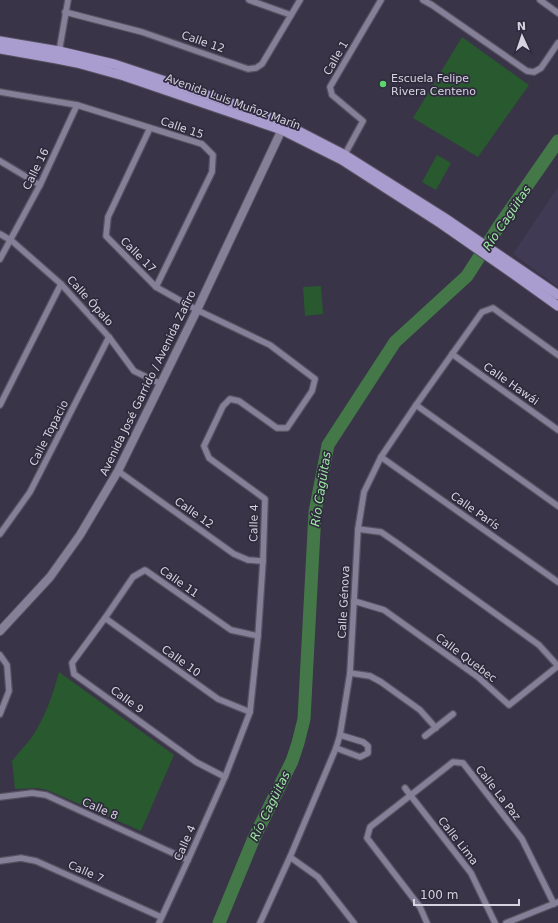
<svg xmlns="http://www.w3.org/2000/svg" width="558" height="923" font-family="'DejaVu Sans',sans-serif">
	<rect width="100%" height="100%" fill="#393447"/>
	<polygon fill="#403a54" points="558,187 558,287 513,254"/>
	<g fill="#29592e">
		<polygon points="462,37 529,85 478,157 413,118"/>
		<polygon points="437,155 451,163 436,190 422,182"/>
		<polygon points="321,286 323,314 305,316 303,287"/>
		<path d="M59,672L174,755L141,831L47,790L37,788L15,789L12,761C18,753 26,745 32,737C45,717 53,695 59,672Z"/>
	</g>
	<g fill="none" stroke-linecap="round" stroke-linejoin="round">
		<polyline stroke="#447848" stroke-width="13" points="219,923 254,838 292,761 298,743 304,719 315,512 328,445 395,342 467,276 499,226 558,141"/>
		<g stroke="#565262" stroke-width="8">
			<g id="street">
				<polyline points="249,0 291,15"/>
				<polyline points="423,0 432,5 527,71 534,72 541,68 558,43"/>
				<polyline points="540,0 558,13"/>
				<polyline points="65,12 142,32 248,69 256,68 262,64 300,0"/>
				<polyline points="59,52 68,0"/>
				<polyline points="0,92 77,105 202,144 213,155 212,172 156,287"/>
				<polyline points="150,128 108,217 106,236 156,287 197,310 270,345 315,379 312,391 287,428 277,428 239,401 230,399 223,406 204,446 209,458 265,499 263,561 258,636 250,712 225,777 188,860 159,923"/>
				<polyline points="344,156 363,121 332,95 330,87 381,0"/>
				<polyline points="0,161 40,185"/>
				<polyline points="0,234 12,241 61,284 109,337 134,371 161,384"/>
				<polyline points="0,259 40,185 77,105"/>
				<polyline points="452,354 558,430"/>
				<polyline points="0,405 61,284"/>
				<polyline points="416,405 558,506"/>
				<polyline points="381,457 558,582"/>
				<polyline points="118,471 234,554 248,560 263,561"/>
				<polyline points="358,529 381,532 397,543 539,645 558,666"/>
				<polyline points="0,534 30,492 109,337"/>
				<polyline points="354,601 384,610 478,677 509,705 558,666"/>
				<polyline points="105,618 218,699 250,712"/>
				<polyline points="0,655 7,665 9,691 0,714"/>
				<polyline points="350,673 370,676 381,682 420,710 436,728"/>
				<polyline points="425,736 453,714"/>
				<polyline points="336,748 360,757 368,753 368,746 363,742 340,735"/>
				<polyline points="225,777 196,762 74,674 72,663 105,618 133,577 145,570 231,630 258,636"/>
				<polyline points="405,788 411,796 471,873 495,923"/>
				<polyline points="0,797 32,793 46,795 188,860"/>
				<polyline points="290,857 318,877 354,923"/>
				<polyline points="0,861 21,858 36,861 161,917"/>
				<polyline points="260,923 290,857 336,748 340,735 350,673 358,529 364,492 381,457 416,405 482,312 493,308 558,355"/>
				<polyline points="427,923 420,907 367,838 370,827 453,762 463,763 522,839 554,904"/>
				<polyline points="506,923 558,902"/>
			</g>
		</g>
		<g stroke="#565262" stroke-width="10">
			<polyline id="secondary" points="0,631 50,577 80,535 118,471 197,310 284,125"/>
		</g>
		<g stroke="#565262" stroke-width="11">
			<g id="primary">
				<polyline points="0,41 59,51 114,64 237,105 279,121 345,155 445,218 558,295"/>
				<polyline points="0,49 57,59 77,63 124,76 282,130 342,160 440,223 509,271 558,306"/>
			</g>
		</g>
		<use href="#street" stroke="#858097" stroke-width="5.5"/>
		<use href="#secondary" stroke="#858097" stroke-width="8"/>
		<use href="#primary" stroke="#a99dcf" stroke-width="9"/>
	</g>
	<circle fill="#5dd56c" stroke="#2f2a3d" stroke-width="1.5" cx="383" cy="84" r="4"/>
	<g text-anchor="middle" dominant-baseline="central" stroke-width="3.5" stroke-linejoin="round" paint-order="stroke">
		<g font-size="11" fill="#d5d3df" stroke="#2f2a3d">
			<text transform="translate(203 42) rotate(19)">Calle 12</text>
			<text transform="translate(336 58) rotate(-60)">Calle 1</text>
			<text transform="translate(233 102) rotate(20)">Avenida Luis Muñoz Marín</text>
			<text transform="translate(182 128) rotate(19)">Calle 15</text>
			<text transform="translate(36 169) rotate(-64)">Calle 16</text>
			<text transform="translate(138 255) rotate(45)">Calle 17</text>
			<text transform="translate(90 301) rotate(48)">Calle Ópalo</text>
			<text transform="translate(148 383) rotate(-64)">Avenida José Garrido / Avenida Zafiro</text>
			<text transform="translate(511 384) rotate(35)">Calle Hawái</text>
			<text transform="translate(49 433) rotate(-63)">Calle Topacio</text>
			<text transform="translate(475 511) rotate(35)">Calle París</text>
			<text transform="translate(194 513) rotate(35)">Calle 12</text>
			<text transform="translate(254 523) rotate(-89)">Calle 4</text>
			<text transform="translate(179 582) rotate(35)">Calle 11</text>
			<text transform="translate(344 602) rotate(-87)">Calle Génova</text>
			<text transform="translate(466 658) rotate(37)">Calle Quebec</text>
			<text transform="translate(181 661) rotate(36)">Calle 10</text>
			<text transform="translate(127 700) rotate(36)">Calle 9</text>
			<text transform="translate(498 793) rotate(52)">Calle La Paz</text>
			<text transform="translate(100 809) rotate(24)">Calle 8</text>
			<text transform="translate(458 841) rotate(52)">Calle Lima</text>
			<text transform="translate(185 843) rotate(-66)">Calle 4</text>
			<text transform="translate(86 872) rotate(24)">Calle 7</text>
		</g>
		<g font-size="11" fill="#d5d3df" stroke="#2f2a3d" text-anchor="start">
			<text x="391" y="78">Escuela Felipe<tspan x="391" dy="13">Rivera Centeno</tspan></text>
		</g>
		<g font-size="12" font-style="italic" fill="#9de9a2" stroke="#2f2a3d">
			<text transform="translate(507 218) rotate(-56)">Río Cagüitas</text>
			<text transform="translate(321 489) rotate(-81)">Río Cagüitas</text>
			<text transform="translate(270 806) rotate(-64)">Río Cagüitas</text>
		</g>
	</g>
	<g transform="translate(522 36) rotate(357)" stroke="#2f2a3d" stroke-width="3" paint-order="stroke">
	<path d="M0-3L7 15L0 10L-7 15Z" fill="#d5d3df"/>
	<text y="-6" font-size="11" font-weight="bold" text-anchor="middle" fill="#d5d3df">N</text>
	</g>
	<path d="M414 899v6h105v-6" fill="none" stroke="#d5d3df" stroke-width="2"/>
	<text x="420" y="899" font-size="12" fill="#d5d3df" stroke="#2f2a3d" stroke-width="3" paint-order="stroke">100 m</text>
</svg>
